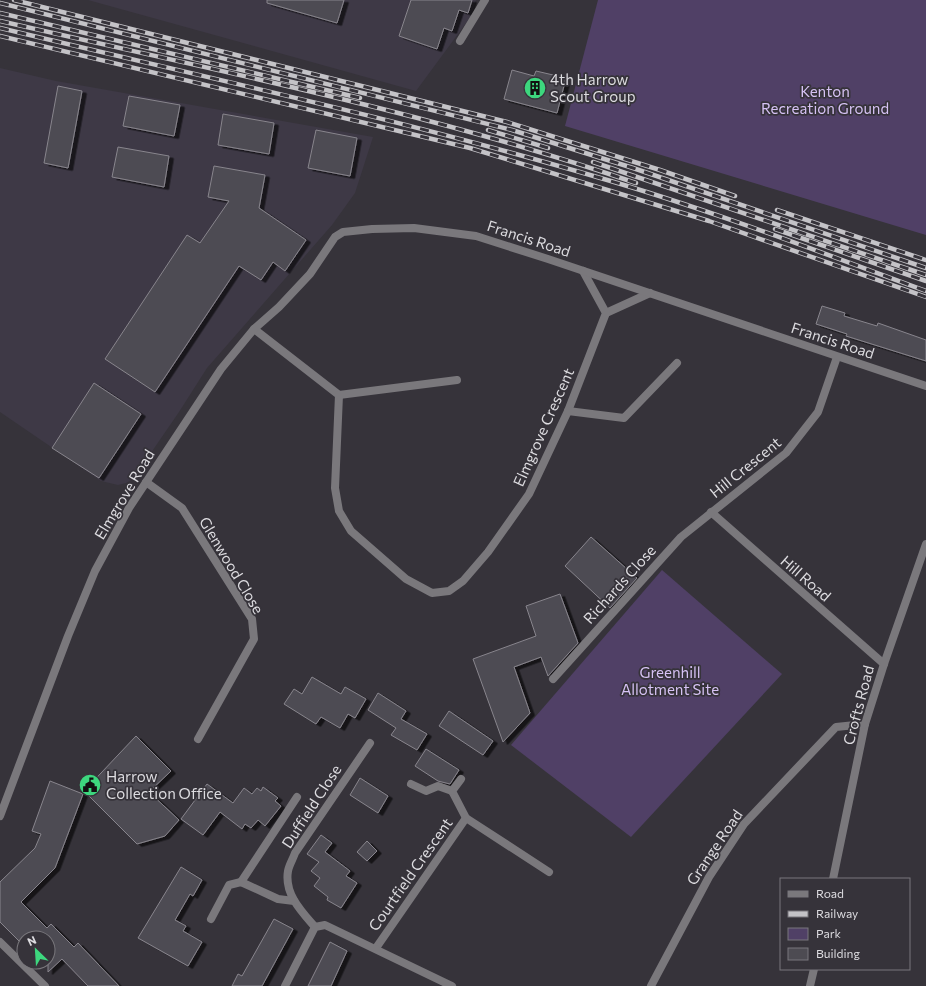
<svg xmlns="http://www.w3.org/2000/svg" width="926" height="986" font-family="Commissioner,sans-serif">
	<defs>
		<filter id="shadow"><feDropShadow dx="4.5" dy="2.5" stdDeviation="0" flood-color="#0009"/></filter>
	</defs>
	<rect width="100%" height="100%" fill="#36333a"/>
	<g fill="#3e3946">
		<polygon points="88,0 476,0 472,15 416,91"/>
		<polygon points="0,68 56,81 373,137 355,193 332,225 207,368 179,412 133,479 126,483 118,485 101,481 0,412"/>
	</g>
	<g fill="#504066">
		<polygon points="598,0 926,0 926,235 565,126"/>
		<polygon points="662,570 782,674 631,837 511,745"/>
	</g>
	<g fill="#4d4b52" stroke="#88858d" filter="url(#shadow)">
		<polygon points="267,0 344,0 337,23 267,3"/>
		<polygon points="411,0 472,0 468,13 459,10 452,31 444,28 437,49 399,36"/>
		<polygon points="512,70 534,76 536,71 566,78 557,113 504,99"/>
		<polygon points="58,86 82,91 68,168 44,163"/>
		<polygon points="129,96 180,105 174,136 123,126"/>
		<polygon points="223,114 274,123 269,154 218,145"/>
		<polygon points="316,130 357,138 350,176 308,168"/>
		<polygon points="118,147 169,156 164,187 112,177"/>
		<polygon points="214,166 265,175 259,208 306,240 285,271 273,262 261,280 239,266 155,392 105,359 187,235 200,243 229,201 208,197"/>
		<polygon points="822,306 845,313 844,316 877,326 878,323 926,340 926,361 846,336 847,334 816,324"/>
		<polygon points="94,383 141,414 99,478 52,448"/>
		<polygon points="591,537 637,578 610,608 565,566"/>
		<polygon points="560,594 578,643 548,676 541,657 514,667 530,713 503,742 473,659 536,636 526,606"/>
		<polygon points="312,677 341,694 345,687 366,699 355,718 348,714 340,728 321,717 316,724 284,704 294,689 302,694"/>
		<polygon points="378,693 406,711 401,719 427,734 417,750 391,735 396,728 368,710"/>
		<polygon points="449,711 493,741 483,755 439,726"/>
		<polygon points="136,736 171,771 149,792 179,820 165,836 137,844 84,791"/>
		<polygon points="426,749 459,770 450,784 438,781 415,766"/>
		<polygon points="360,778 388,796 378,813 350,795"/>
		<polygon points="50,781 83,794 55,868 21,902 47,928 51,924 74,947 78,943 119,986 88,986 62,959 48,972 48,938 24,938 21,943 0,922 0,882 35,848 41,834 32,831"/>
		<polygon points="207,784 233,803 244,788 252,794 257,788 261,791 263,787 278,798 275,801 281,806 265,826 258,820 251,828 245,824 242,829 220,812 203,835 181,819"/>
		<polygon points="321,835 332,843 325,852 350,871 346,876 357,883 341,908 327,900 328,897 314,886 320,878 311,871 319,862 307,854"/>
		<polygon points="367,841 377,851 367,861 357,852"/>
		<polygon points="181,867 202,880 193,896 190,894 175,920 186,926 183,931 202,942 188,966 138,938"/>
		<polygon points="274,919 293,929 262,986 232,986 238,974 242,976"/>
		<polygon points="330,942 347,951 331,986 308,986"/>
	</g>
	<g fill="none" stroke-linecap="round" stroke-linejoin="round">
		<g stroke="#7a787c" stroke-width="8">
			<polyline points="460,41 485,0"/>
			<polyline points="606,313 650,293"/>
			<polyline points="254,329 339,395 335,488 339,511 351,531 406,579 432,593 449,591 463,581 488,552 529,494 568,411 606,313 583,271"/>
			<polyline points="339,395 457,380"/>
			<polyline points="568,411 624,418 677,363"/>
			<polyline points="146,482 182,508 252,619 254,639 198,739"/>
			<polyline points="711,512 884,664"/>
			<polyline points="553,679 681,537 786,453 818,412 837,357"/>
			<polyline points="461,779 452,791 466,818"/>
			<polyline points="411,784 426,791 438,786 452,791"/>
			<polyline points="0,816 68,636 95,571 129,508 221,369 254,329 279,307 310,274 335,237 343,232 372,229 414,228 476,236 548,259 926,386"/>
			<polyline points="833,879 865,724 884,664 926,544"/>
			<polyline points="241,882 297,797"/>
			<polyline points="211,919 229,885 241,882 278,899 294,901"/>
			<path d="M315,927C302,912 284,894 288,871C289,865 293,859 295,853L370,743"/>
			<polyline points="0,942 45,986"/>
			<polyline points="376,948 466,818 549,872"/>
			<polyline points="285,986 315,927 325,925 452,986"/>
			<polyline points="651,986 709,877 744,824 836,727 865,724"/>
			<polyline points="810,986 814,969"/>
		</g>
		<g stroke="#c4c3c7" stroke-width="4.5">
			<g id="rail">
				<polyline points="14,0 507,122 660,170 735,196"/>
				<polyline points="0,3 512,130 633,168 926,268"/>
				<polyline points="0,13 360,98"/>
				<path d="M0,21C213,70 429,112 636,183"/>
				<path d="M0,28C199,76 400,119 597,177C708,209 817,251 926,291"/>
				<polyline points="0,36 470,148 709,221 926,297"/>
				<polyline points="488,130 548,148"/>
				<polyline points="593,162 926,275"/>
				<polyline points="777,210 926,260"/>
				<polyline points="775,229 926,281"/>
			</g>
		</g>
		<use href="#rail" stroke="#36333a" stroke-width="3" stroke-dasharray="9" stroke-linecap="butt"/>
	</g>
	<defs>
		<g id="building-disc" transform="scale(1.15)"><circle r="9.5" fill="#3dd77e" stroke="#36333a"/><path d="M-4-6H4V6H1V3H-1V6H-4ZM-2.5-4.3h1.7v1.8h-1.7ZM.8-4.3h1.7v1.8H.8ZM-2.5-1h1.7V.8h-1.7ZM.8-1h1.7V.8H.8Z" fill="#111"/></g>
		<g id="civic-disc" transform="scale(1.15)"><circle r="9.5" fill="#3dd77e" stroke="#36333a"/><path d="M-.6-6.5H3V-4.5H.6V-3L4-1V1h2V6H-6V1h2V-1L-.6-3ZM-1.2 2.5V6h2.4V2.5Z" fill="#111"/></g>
	</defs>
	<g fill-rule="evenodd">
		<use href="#building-disc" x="535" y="88"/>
		<use href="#civic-disc" x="90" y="785"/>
	</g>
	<g text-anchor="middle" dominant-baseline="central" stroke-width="3.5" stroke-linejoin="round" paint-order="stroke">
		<g font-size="15" fill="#dddce0" stroke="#36333a" text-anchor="start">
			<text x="550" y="79">4th Harrow<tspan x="550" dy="17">Scout Group</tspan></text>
			<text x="106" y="776">Harrow<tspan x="106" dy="17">Collection Office</tspan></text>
		</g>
		<g font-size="15" fill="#d6c2f4" stroke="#36333a">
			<text x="825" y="91">Kenton<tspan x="825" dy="17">Recreation Ground</tspan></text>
			<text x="670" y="672">Greenhill<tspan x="670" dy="17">Allotment Site</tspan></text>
		</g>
		<g font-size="15" fill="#dddce0" stroke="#36333a">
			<text transform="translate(529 238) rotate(18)">Francis Road</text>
			<text transform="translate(833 340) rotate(18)">Francis Road</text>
			<text transform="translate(543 427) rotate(-66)">Elmgrove Crescent</text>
			<text transform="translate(745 467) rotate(-39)">Hill Crescent</text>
			<text transform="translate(124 494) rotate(-59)">Elmgrove Road</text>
			<text transform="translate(232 565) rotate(59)">Glenwood Close</text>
			<text transform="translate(806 578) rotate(41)">Hill Road</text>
			<text transform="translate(619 584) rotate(-48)">Richards Close</text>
			<text transform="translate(858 705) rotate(-75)">Crofts Road</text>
			<text transform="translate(311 806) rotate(-57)">Duffield Close</text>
			<text transform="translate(714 847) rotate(-56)">Grange Road</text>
			<text transform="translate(410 874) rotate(-55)">Courtfield Crescent</text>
		</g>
	</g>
	<rect x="780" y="878" width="130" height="92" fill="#36333a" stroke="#79777c"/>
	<rect x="788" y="891" width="20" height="6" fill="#7a787c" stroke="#79777c"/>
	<text x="816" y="898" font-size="12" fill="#dddce0">Road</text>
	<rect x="788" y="911" width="20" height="6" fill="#c4c3c7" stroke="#79777c"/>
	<text x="816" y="918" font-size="12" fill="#dddce0">Railway</text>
	<rect x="788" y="928" width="20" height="12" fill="#504066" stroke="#79777c"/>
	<text x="816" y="938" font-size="12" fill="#dddce0">Park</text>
	<rect x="788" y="948" width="20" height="12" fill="#4d4b52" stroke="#79777c"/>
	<text x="816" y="958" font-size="12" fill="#dddce0">Building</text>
	<g transform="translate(36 950) rotate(335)"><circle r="19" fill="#36333a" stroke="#79777c"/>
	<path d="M0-3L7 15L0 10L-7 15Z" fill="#3dd77e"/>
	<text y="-6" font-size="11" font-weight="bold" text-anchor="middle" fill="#dddce0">N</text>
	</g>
</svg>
